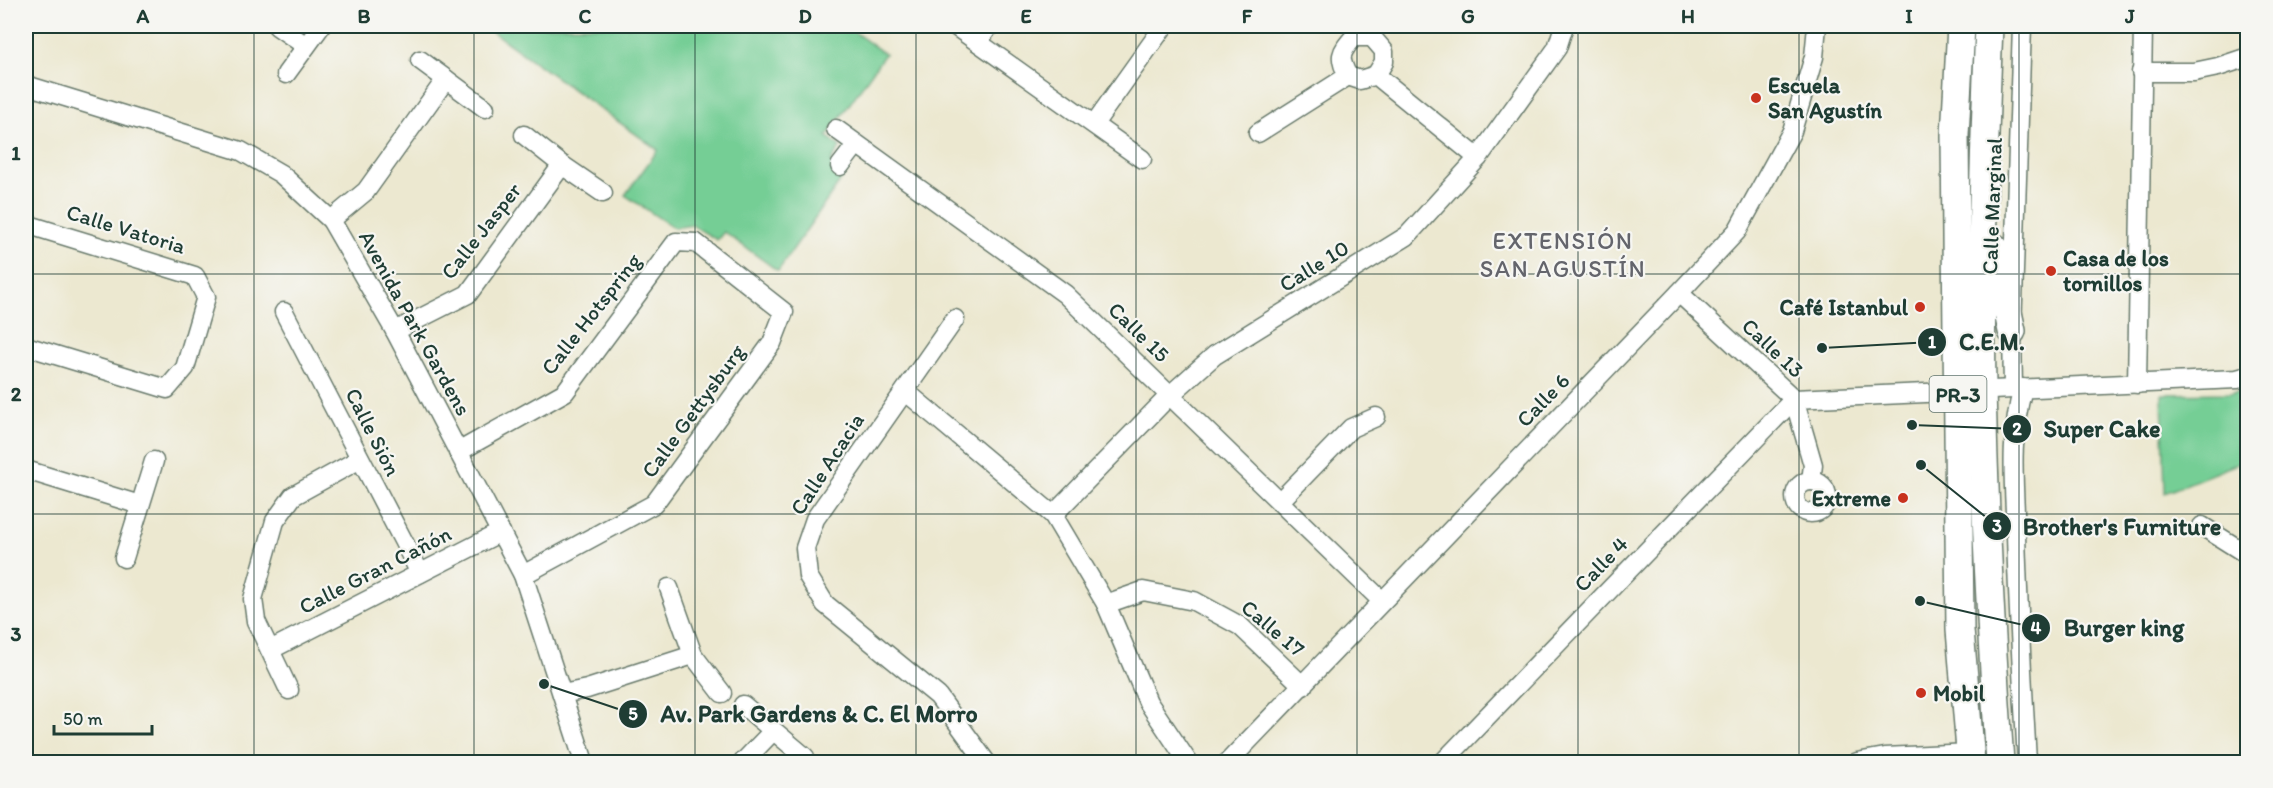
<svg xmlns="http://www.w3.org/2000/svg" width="2273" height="788" font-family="Itim,sans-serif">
	<rect width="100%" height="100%" fill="#f6f6f2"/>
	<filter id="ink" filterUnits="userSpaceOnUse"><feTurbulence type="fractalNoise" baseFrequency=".0167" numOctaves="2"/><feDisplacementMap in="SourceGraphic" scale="12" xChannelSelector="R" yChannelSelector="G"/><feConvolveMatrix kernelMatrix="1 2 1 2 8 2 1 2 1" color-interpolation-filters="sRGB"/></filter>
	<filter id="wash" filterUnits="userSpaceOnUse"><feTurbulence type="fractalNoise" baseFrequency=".008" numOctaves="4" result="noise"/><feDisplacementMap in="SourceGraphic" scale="24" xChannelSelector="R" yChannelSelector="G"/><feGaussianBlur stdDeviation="1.35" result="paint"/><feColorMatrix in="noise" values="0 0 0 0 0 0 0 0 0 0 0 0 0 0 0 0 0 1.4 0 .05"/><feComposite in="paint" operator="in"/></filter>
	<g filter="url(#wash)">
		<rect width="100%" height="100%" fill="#ece8d0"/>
		<g fill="#74ce95" stroke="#4a8664" stroke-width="1.5">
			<polygon points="484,26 846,26 885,54 827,136 840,147 831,162 846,173 778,271 724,232 717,240 692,225 674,228 625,195 658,150"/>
			<polygon points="2247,390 2247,460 2165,493 2162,394 2230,393"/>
		</g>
	</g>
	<g filter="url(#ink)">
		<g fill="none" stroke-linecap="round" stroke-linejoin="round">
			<g stroke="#67796b" stroke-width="21">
				<g id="minor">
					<polyline points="277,26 306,46"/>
					<polyline points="955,26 1142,159"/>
					<polyline points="978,42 989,26"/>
					<polyline points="420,60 485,108"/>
					<polyline points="2141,72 2194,72 2218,67 2248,57"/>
					<polyline points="286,74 321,26"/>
					<polyline points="1376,75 1478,158"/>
					<polyline points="26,85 241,151 281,174 331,220 395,331 523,575 584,762"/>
					<polyline points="1094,124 1164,26"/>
					<polyline points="836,129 1065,294 1382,601"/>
					<path d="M1258,133L1348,76L1360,80L1376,75L1384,62V51L1372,37H1354C1340,53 1338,57 1348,76"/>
					<polyline points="524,135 562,165 603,193"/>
					<polyline points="840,166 856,145"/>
					<polyline points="331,220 366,191 446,79"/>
					<polyline points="26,224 195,276 206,297 185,368 167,389 26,346"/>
					<polyline points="1679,293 1794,399 2237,379 2248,376"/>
					<polyline points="284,312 420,573"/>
					<polyline points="955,319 815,519 805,548 808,576 825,604 938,696 986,762"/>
					<polyline points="395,331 468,294 562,165"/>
					<polyline points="2137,384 2143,26"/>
					<polyline points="2013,388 2012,331 2022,26"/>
					<path d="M2023,388C2009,438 2014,482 2016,534C2018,610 2023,686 2027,762"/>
					<polyline points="905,391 1053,515 1106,604 1148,702 1188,762"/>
					<polyline points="1794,399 1813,465 1811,481"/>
					<polyline points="458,452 565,392 676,242 696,243 784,312 772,343 654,504 523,575"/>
					<polyline points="26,470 140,505"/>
					<circle cx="1811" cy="497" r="16"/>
					<polyline points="1280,501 1351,428 1376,417"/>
					<polyline points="1053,515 1170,395 1215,355 1407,236 1478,158 1557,48 1564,26"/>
					<polyline points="2202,526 2248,555"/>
					<polyline points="124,558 154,461"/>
					<polyline points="669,588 693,655 722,693"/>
					<polyline points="1106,604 1143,591 1194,601 1240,626 1303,686"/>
					<polyline points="270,650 501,532"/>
					<polyline points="289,690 256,621 253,599 275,521 293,496 360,459"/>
					<polyline points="562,694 587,689 693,655"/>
					<polyline points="743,705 805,757"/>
					<polyline points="743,762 773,731"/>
					<polyline points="1228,762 1679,293 1737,231 1792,131 1814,57 1817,26"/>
					<polyline points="1443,762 1794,399"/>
					<polyline points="1857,762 1885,757 1970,753"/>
				</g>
			</g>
			<g stroke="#67796b" stroke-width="30">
				<g id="highway">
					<polyline points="1961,26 1955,135 1960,630 1971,762"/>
					<path d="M1989,26C1984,147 1980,268 1982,390C1985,514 1991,638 2000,762"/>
					<polyline points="1994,247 2012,331"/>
				</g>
			</g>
			<use href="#minor" stroke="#fff" stroke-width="18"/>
			<use href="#highway" stroke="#fff" stroke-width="27"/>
		</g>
	</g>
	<path fill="none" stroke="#1f3d34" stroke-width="1.5" stroke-opacity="0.55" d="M254,26V762M474,26V762M695,26V762M916,26V762M1136,26V762M1357,26V762M1578,26V762M1799,26V762M2019,26V762M26,274H2248M26,514H2248"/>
	<g fill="#c8321e" stroke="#f6f6f2" stroke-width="2">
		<circle cx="1756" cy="98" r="6"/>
		<circle cx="2051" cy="271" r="6"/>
		<circle cx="1920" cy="307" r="6"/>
		<circle cx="1903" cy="498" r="6"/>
		<circle cx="1921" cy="693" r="6"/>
	</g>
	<g text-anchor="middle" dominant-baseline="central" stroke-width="4.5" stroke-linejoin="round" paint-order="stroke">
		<rect fill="#f6f6f2" stroke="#60746d" stroke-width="1.5" x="1929.5" y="376" width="57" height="36" rx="4.5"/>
		<g font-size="21" font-weight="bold" fill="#1f3d34">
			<text x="1958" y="394">PR-3</text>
		</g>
		<g font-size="22" font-weight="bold" fill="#1f3d34" stroke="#f6f6f2" text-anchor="start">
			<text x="1768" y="85">Escuela<tspan x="1768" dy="25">San Agustín</tspan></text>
			<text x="2063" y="258">Casa de los<tspan x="2063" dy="25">tornillos</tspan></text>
			<text x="1908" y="307" text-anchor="end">Café Istanbul</text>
			<text x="1891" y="498" text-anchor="end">Extreme</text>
			<text x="1933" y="693">Mobil</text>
		</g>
		<g font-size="22" fill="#1f3d34" stroke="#f6f6f2">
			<text transform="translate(1992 206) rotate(-88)">Calle Marginal</text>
			<text transform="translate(126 229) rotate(17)">Calle Vatoria</text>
			<text transform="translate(481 231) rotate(-52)">Calle Jasper</text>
			<text transform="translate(1314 266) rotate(-32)">Calle 10</text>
			<text transform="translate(591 314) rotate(-52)">Calle Hotspring</text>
			<text transform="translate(415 323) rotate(61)">Avenida Park Gardens</text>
			<text transform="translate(1139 332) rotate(44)">Calle 15</text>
			<text transform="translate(1773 348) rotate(43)">Calle 13</text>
			<text transform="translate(1543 400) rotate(-46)">Calle 6</text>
			<text transform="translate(693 411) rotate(-54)">Calle Gettysburg</text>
			<text transform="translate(373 432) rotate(63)">Calle Sión</text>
			<text transform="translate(827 464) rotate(-57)">Calle Acacia</text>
			<text transform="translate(1601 564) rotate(-46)">Calle 4</text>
			<text transform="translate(375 570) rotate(-27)">Calle Gran Cañón</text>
			<text transform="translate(1273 628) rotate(40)">Calle 17</text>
		</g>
		<g font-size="24" letter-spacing="1.5" fill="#64656c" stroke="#f6f6f2">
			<text x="1563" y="240">EXTENSIÓN<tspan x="1563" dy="28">SAN AGUSTÍN</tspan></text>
		</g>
	</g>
	<path fill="none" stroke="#1f3d34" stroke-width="2" d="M1822 348L1932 342M1912 425L2017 429M1921 465L1997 526M1920 601L2036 628M544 684L633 714"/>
	<g fill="#1f3d34" stroke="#f6f6f2" stroke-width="2">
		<circle cx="1822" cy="348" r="6"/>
		<circle cx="1912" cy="425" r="6"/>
		<circle cx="1921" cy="465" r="6"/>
		<circle cx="1920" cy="601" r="6"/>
		<circle cx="544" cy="684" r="6"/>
		<circle cx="1932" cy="342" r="15"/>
		<circle cx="2017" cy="429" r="15"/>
		<circle cx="1997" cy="526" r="15"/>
		<circle cx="2036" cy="628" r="15"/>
		<circle cx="633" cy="714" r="15"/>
	</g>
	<g font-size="18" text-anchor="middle" font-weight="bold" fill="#fff">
		<text x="1932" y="348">1</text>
		<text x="2017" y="435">2</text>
		<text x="1997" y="532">3</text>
		<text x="2036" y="634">4</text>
		<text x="633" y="720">5</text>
	</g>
	<g font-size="24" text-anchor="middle" font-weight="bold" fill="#1f3d34" stroke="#f6f6f2" stroke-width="4.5" stroke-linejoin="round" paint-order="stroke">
		<text x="1992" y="350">C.E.M.</text>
		<text x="2102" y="437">Super Cake</text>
		<text x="2122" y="535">Brother's Furniture</text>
		<text x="2124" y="636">Burger king</text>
		<text x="819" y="722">Av. Park Gardens &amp; C. El Morro</text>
	</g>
	<rect width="2273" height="788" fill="none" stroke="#f6f6f2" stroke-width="66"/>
	<path d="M54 725v9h98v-9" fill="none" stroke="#1f3d34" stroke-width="3"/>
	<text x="63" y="725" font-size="18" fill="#1f3d34" stroke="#f6f6f2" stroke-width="4.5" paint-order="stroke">50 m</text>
	<rect x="33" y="33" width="2207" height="722" fill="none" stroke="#1f3d34" stroke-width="2"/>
	<g font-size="20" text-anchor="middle" font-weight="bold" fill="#1f3d34">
		<text x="143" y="23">A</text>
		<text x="364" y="23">B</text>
		<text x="585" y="23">C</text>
		<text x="805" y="23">D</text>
		<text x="1026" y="23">E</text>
		<text x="1247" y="23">F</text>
		<text x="1468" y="23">G</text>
		<text x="1688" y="23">H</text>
		<text x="1909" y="23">I</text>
		<text x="2130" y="23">J</text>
		<text x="16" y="160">1</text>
		<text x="16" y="401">2</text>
		<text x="16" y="641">3</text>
	</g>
</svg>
